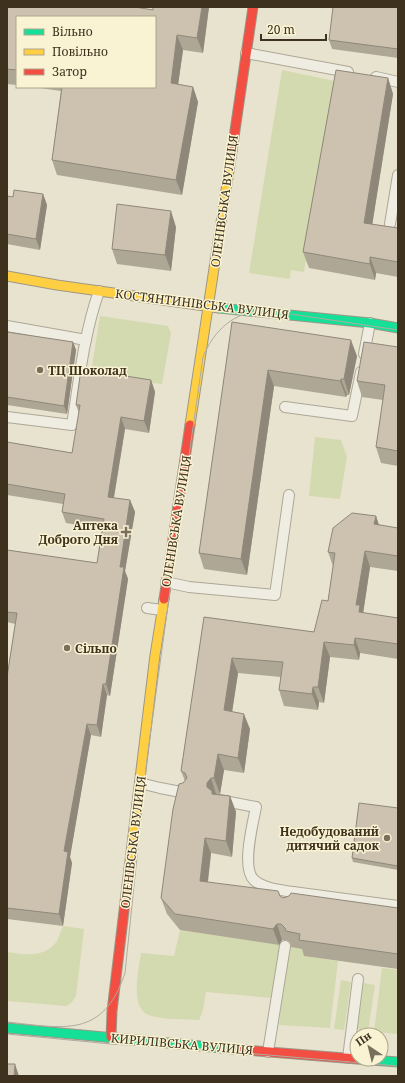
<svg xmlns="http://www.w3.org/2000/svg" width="405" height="1083" font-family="'Noto Serif',serif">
	<rect width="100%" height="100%" fill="#e8e3ce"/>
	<g fill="#d4daaf">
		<polygon points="282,70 335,81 304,272 291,270 290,279 249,273"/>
		<polygon points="100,316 168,326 171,333 162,384 100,377 102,368 92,366"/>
		<polygon points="315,437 341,440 347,457 340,499 309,496"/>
		<path d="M63,926L84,929L76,996C73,1001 71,1004 66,1006L7,1001V952C24,955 46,958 57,941C59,936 61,931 63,926Z"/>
		<path d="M180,930L305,949V956L338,961L330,1028L279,1025L282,999L206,992L203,1010L199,1020C184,1019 167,1020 152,1016C128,1011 139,969 141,953L174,956Z"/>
		<polygon points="382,968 398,970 398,1034 374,1032"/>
		<polygon points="341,980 351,982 344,1030 334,1029"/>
		<polygon points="363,983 375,985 368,1031 356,1029"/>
	</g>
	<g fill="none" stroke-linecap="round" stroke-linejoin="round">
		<g stroke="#ada797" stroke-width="12">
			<g id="lane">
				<polyline points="246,53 348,72"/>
				<polyline points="376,77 398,82"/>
				<polyline points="390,224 398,175"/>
				<polyline points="7,326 86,340"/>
				<polyline points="364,354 370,323"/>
				<polyline points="285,407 352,416 361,372"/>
				<path d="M7,417L72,425C79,380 84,334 99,291"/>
				<polyline points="166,582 189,587 275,595 289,495"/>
				<polyline points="147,608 162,610"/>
				<polyline points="140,783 160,788 186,793"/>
				<path d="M219,800L256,807C253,823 241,868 254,880C264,889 281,890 293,892"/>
				<polyline points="292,898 293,892 398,906"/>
				<polyline points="268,1052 285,946"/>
				<polyline points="348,1058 358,979"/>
			</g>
		</g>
		<g stroke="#9d9787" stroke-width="11">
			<g id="fast">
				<polyline points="219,308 370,323 398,328"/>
				<polyline points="7,1028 233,1049"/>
				<polyline points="358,1059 398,1062"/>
			</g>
		</g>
		<g stroke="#9d9787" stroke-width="11">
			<g id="slow">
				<polyline points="7,276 57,285 219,308"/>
				<polyline points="190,425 232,151"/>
				<polyline points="129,869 155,655 164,599"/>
			</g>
		</g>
		<g stroke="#9d9787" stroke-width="11">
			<g id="jam">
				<polyline points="232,151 253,7"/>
				<polyline points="164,599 190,425"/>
				<polyline points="111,1037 112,1011 129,869"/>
				<polyline points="233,1049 357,1059"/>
			</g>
		</g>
		<use href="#lane" stroke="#efece1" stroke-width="10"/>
		<use href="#fast" stroke="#16e098" stroke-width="9"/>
		<use href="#slow" stroke="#ffcf43" stroke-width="9"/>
		<use href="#jam" stroke="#f24e42" stroke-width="9"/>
		<g stroke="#afaba0" stroke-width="1">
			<path d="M7,1022C64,1028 103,1039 125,973L147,759L171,583L203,357C214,330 234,312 264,310L398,330"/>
			<polyline points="7,1034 111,1044 186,1048 398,1066"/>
		</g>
	</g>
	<g fill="#afa796">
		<polygon points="7,7 153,10 209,7 203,53 183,50 178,85 193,87 198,102 182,195 57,175 52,160 61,91 33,87 155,87 17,17 17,85 7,84"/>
		<polygon points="398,7 398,58 332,49 329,40"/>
		<polygon points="388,78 393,94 372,224 398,228 398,277 376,273 375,280 309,268 303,252"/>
		<polygon points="43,194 47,205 40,250 7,244 7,196 13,197"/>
		<polygon points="176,227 171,271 117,264 112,249"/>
		<polygon points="232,322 357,356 349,395 347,395 346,397 274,386 247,575 204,569 199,553"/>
		<polygon points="7,332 73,342 76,350 67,414 7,405"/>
		<polygon points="398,347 398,466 381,463 376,447 383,400 362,397 357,381"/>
		<polygon points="151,380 155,392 149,433 125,429 114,498 130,500 135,512 125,571 128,579 110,696 107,695 101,737 91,735 70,857 72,863 63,926 7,919 7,677 15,624 7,622 7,550 97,563 102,529 66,523 62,512 63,504 7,495 7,442 72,453 79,413 76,405"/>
		<polygon points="376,516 379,525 398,528 398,571 370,567 363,613 398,618 398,659 360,653 359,660 330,657 324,703 319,702 318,710 284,706 279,690 281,677 238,673 232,711 250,729 244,773 224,770 220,794 216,795 230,796 236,812 232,857 211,853 208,882 280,896 283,898 398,908 398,969 304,956 302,949 291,947 290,942 286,940 282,940 279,945 180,930 167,914 161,898 183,783 185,781 181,771 204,617 314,632 328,601 333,566 328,552"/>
		<polygon points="398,808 398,870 353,862 352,858"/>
	</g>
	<g fill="#8f887a">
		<polygon points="202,7 209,7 203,53 197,38"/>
		<polygon points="177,35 183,50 176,99 171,83"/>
		<polygon points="388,78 393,94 370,239 364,223"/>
		<polygon points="193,87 198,102 182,195 176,180"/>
		<polygon points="43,194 47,205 40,250 36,239"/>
		<polygon points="171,211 176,227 171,271 165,255"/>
		<polygon points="370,257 376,273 375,280 370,264"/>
		<polygon points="351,340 357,356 349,395 344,379"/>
		<polygon points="73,342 76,350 67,414 64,406"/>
		<polygon points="268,370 274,386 247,575 241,559"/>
		<polygon points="341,379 347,395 346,397 340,381"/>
		<polygon points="151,380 155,392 149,433 144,421"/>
		<polygon points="121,417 125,429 112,508 108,497"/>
		<polygon points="130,500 135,512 125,571 128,579 110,696 106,684 120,567"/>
		<polygon points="376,516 381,532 374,524"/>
		<polygon points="365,551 370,567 363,614 365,628 356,605"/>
		<polygon points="355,638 360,653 359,660 354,645"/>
		<polygon points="324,642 330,657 324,703 318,687"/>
		<polygon points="232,658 238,673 230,726 224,710"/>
		<polygon points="103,684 107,695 101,737 97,725"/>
		<polygon points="313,687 319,702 318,710 312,694"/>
		<polygon points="244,714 250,729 244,773 238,758"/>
		<polygon points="87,724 91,735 70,857 72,863 63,926 59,914 64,851"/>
		<polygon points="218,754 224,770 220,794 214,778"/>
		<polygon points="211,778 216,794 214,796 218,806 207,787 207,783"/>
		<polygon points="230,796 236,812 232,857 226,841"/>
		<polygon points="205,838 211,853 206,896 200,881"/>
		<polygon points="277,924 282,940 279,945 273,929"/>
		<polygon points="15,1064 19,1076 14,1076"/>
	</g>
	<g fill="#ccc2af" stroke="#8f887a">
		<polygon points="7,7 135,7 153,10 153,7 202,7 197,38 177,35 171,83 193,87 176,180 52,160 62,87 155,87 155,17 17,17 17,70 7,69"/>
		<polygon points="333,7 398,7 398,49 329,40"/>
		<polygon points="336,70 388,78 364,223 398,228 398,262 370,257 370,264 303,252"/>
		<polygon points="14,190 43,194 36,239 7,234 7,196 13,197"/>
		<polygon points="117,204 171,211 165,255 112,249"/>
		<polygon points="232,322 351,340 344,379 341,379 340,381 268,370 241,559 199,553"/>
		<polygon points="7,332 73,342 64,406 7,397"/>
		<polygon points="364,342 398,347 398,451 376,447 385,385 357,381"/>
		<polygon points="81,369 151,380 144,421 121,417 108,497 130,500 120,567 124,567 106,684 103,684 97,725 87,724 64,851 68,852 59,914 7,908 7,677 17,613 7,612 7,550 97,563 104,519 62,512 65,494 7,484 7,442 72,453 80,405 76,405"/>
		<polygon points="352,513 376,516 374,524 398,528 398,556 365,551 356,605 360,605 359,612 398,618 398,644 355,638 354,645 324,642 318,687 313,687 312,694 279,690 283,662 232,658 224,710 244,714 238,758 218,754 214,778 211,778 207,783 207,787 212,791 212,794 230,796 226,841 205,838 200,881 278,891 280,896 283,898 289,896 291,893 398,908 398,954 299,940 300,934 286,931 285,928 281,924 277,924 273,929 175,914 161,898 173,809 179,784 183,783 187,778 185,773 181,771 204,617 314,632 322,600 328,601 335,553 328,552 333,528"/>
		<polygon points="359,803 398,808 398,866 352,858"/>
		<polygon points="7,1064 15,1064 14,1076 7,1076"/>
	</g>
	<g fill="#7a6f5b" stroke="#f9f3d4" stroke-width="1.5">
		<circle cx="40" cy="370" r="4"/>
		<path d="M124 526h4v4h4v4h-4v4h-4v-4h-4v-4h4z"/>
		<circle cx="67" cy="648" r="4"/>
		<circle cx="387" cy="838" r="4"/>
	</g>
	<g text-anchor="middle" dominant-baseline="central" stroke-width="3" stroke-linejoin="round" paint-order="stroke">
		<g font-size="12" fill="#3e311d" stroke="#f9f3d4">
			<text transform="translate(224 201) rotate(-82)">ОЛЕНІВСЬКА ВУЛИЦЯ</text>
			<text transform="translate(202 304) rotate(7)">КОСТЯНТИНІВСЬКА ВУЛИЦЯ</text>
			<text transform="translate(176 521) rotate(-81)">ОЛЕНІВСЬКА ВУЛИЦЯ</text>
			<text transform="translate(133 842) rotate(-83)">ОЛЕНІВСЬКА ВУЛИЦЯ</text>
			<text transform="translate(182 1044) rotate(5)">КИРИЛІВСЬКА ВУЛИЦЯ</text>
		</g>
		<g font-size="12" font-weight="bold" fill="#3e311d" stroke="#f9f3d4" text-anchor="start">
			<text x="48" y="370">ТЦ Шоколад</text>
			<text x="118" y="525" text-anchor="end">Аптека<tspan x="118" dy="14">Доброго Дня</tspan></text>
			<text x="75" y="648">Сільпо</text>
			<text x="379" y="831" text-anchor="end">Недобудований<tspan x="379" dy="14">дитячий садок</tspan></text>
		</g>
	</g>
	<rect width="405" height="1083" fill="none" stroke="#3e311d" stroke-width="16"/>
	<rect x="16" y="16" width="140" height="72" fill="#f9f3d4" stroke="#aea58b"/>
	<rect x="24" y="29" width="20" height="6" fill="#16e098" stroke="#aea58b"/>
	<text x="52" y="36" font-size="12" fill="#3e311d">Вільно</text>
	<rect x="24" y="49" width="20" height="6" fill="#ffcf43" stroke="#aea58b"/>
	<text x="52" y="56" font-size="12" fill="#3e311d">Повільно</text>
	<rect x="24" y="69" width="20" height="6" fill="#f24e42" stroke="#aea58b"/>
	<text x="52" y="76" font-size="12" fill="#3e311d">Затор</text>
	<g transform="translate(369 1047) rotate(325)"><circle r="19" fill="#f9f3d4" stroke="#aea58b"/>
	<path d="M0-3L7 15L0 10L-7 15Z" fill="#7a6f5b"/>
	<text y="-6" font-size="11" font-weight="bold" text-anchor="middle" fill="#3e311d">Пн</text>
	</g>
	<path d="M261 34v6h65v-6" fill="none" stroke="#3e311d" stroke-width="2"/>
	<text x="267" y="34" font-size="12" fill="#3e311d" stroke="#f9f3d4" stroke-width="3" paint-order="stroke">20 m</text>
</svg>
